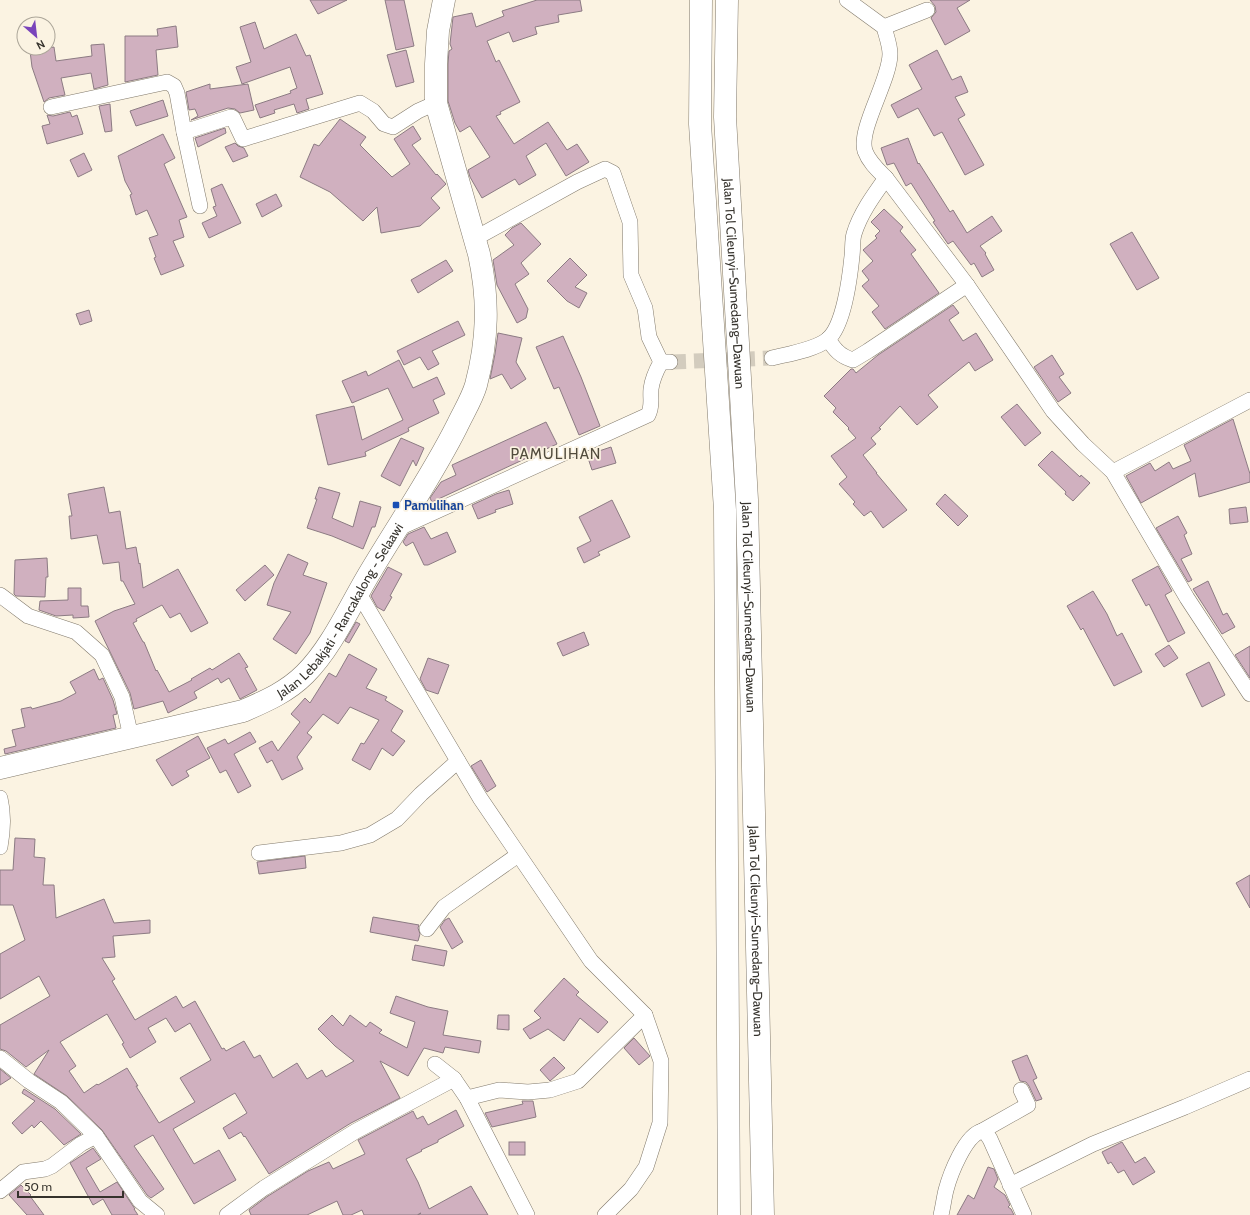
<svg xmlns="http://www.w3.org/2000/svg" width="1250" height="1215" font-family="Cabin,sans-serif">
	<rect width="100%" height="100%" fill="#fbf3e2"/>
	<g fill="#d0b0bf" stroke="#8c7b83" fill-rule="evenodd">
		<polygon points="310,0 347,0 318,14"/>
		<polygon points="385,0 404,0 414,46 396,50"/>
		<polygon points="537,0 580,0 582,11 558,15 559,22 535,27 537,34 513,42 509,32 487,41 496,62 499,60 520,102 500,112 501,114 496,116 514,144 548,122 567,150 577,144 589,162 566,176 546,143 526,156 536,175 519,185 515,179 482,198 470,177 468,170 490,157 470,126 460,132 455,123 448,101 448,64 449,51 452,49 450,44 453,17 472,13 476,27 504,16 502,11"/>
		<polygon points="930,0 970,0 957,8 970,31 945,45 931,18 936,12 935,6"/>
		<polygon points="255,22 264,49 296,34 306,56 310,55 323,94 306,99 309,109 297,113 294,104 274,110 275,113 260,118 255,105 291,93 290,91 297,88 290,67 242,84 236,67 251,62 240,27"/>
		<polygon points="176,26 178,47 156,50 158,75 125,82 125,36 158,36 157,29"/>
		<polygon points="104,44 108,85 94,89 91,73 61,78 65,95 49,98 44,102 32,67 30,51 54,47 56,61 92,56 91,45"/>
		<polygon points="406,50 414,82 396,87 387,55"/>
		<polygon points="937,50 952,80 961,76 968,92 955,97 965,115 958,119 984,165 965,175 942,132 934,136 918,108 898,118 891,105 922,89 909,65"/>
		<polygon points="210,84 210,89 248,84 254,110 240,113 235,109 228,108 191,120 198,116 195,109 189,110 186,92"/>
		<polygon points="163,100 168,116 136,126 130,111"/>
		<polygon points="110,104 112,131 105,132 99,106"/>
		<polygon points="70,112 72,117 77,115 83,134 47,144 42,126 50,124 47,115 53,116"/>
		<polygon points="340,119 366,137 360,145 392,177 410,164 394,139 413,126 421,139 412,145 436,175 437,174 446,184 431,198 440,208 420,226 381,233 377,207 363,221 330,192 300,177 314,144 319,146"/>
		<polygon points="225,128 226,133 198,147 195,138"/>
		<polygon points="163,134 175,158 164,164 187,217 179,220 184,237 173,241 184,266 161,275 154,258 156,257 149,238 158,235 147,210 136,215 130,195 132,194 125,181 118,156"/>
		<polygon points="908,138 918,164 919,163 950,212 953,210 967,233 992,216 1002,231 980,246 986,253 985,254 994,270 982,277 974,263 971,265 953,241 948,244 933,222 935,221 911,183 906,186 894,163 887,165 881,148"/>
		<polygon points="235,143 238,146 244,148 248,156 233,162 225,147"/>
		<polygon points="84,153 92,170 78,177 70,160"/>
		<polygon points="222,184 241,223 209,238 202,223 217,216 213,207 216,206 211,189"/>
		<polygon points="276,194 282,206 262,217 256,204"/>
		<polygon points="884,209 903,227 900,231 916,250 911,254 939,293 885,329 872,312 879,306 862,286 869,280 862,271 873,261 863,250 877,238 875,236 880,231 871,222"/>
		<polygon points="521,223 541,244 521,263 529,274 515,284 528,309 526,318 517,323 497,285 493,260 514,245 505,235 512,228"/>
		<polygon points="1132,232 1159,278 1137,290 1110,244"/>
		<polygon points="570,258 587,275 575,287 587,293 579,308 567,301 547,281"/>
		<polygon points="446,260 453,271 418,293 411,280"/>
		<polygon points="953,305 959,313 949,320 963,341 976,333 993,360 975,371 969,362 928,395 938,407 917,425 900,406 879,428 881,429 871,438 876,444 863,455 877,473 876,473 907,510 883,528 871,511 864,516 853,504 855,502 839,484 847,477 831,456 856,438 848,429 849,428 833,412 836,408 824,396 851,369 853,369 856,373 878,355"/>
		<polygon points="89,310 92,321 80,325 76,314"/>
		<polygon points="458,321 465,335 432,351 439,364 428,370 420,357 404,365 397,351"/>
		<polygon points="498,333 522,338 516,362 526,379 511,389 502,374 490,379 495,354"/>
		<polygon points="563,336 581,377 600,426 579,435 559,387 554,389 536,347"/>
		<polygon points="1052,355 1064,374 1059,377 1071,393 1058,402 1034,367"/>
		<polygon points="399,360 413,388 437,377 445,394 433,400 439,413 408,428 409,431 365,452 366,456 328,465 316,415 354,406 362,440 403,420 388,388 352,403 342,381 366,371 368,376"/>
		<polygon points="1017,404 1041,433 1025,446 1001,417"/>
		<polygon points="1233,419 1250,474 1250,482 1199,497 1195,473 1141,503 1126,476 1150,463 1155,471 1169,462 1173,469 1191,461 1184,445"/>
		<polygon points="546,422 557,444 432,502 430,498 441,482 456,475 452,465"/>
		<polygon points="401,438 424,448 416,466 413,460 400,486 381,476"/>
		<polygon points="611,447 616,463 592,470 587,455"/>
		<polygon points="1052,451 1080,477 1081,475 1090,483 1073,501 1065,494 1066,492 1038,465"/>
		<polygon points="104,487 109,513 120,511 126,549 136,547 139,564 140,563 143,588 178,569 208,623 191,632 180,613 170,618 162,605 136,619 137,621 133,623 143,642 144,642 156,671 157,670 169,692 192,680 191,679 210,668 212,670 239,653 248,667 245,668 257,690 240,699 229,678 221,683 218,678 194,692 197,698 168,713 163,701 134,709 130,693 95,621 114,611 135,604 123,581 121,581 119,562 103,564 97,535 71,539 69,516 72,516 68,494"/>
		<polygon points="319,487 340,493 332,518 353,527 360,501 381,507 375,527 372,527 363,549 332,536 307,528 317,499 315,499"/>
		<polygon points="509,490 513,504 495,510 496,512 478,519 472,505 496,494"/>
		<polygon points="945,494 968,516 958,526 936,504"/>
		<polygon points="612,500 630,537 598,552 600,555 584,563 577,548 591,541 579,517"/>
		<polygon points="1246,507 1248,522 1230,524 1229,509"/>
		<polygon points="1178,516 1187,533 1184,535 1192,554 1181,559 1192,580 1188,582 1156,528"/>
		<polygon points="424,527 431,539 447,532 456,552 428,565 424,565 413,542 406,546 403,542 408,534"/>
		<polygon points="288,554 308,563 303,575 327,583 310,633 296,654 273,639 291,612 267,605 274,583"/>
		<polygon points="47,558 48,577 46,577 45,597 16,596 14,594 15,560"/>
		<polygon points="265,565 274,575 245,601 236,590"/>
		<polygon points="1158,566 1172,591 1165,595 1185,633 1168,642 1149,604 1146,606 1132,580"/>
		<polygon points="388,567 402,574 390,596 392,597 384,611 377,607 371,596"/>
		<polygon points="1208,581 1223,615 1227,613 1235,627 1222,634 1193,589"/>
		<polygon points="68,588 81,588 81,606 88,606 89,617 73,618 73,615 56,616 39,610 40,601 68,600"/>
		<polygon points="1093,591 1107,614 1117,636 1122,633 1142,672 1114,686 1083,628 1081,630 1067,606"/>
		<polygon points="356,622 360,624 349,643 345,641"/>
		<polygon points="584,632 589,645 563,656 557,643"/>
		<polygon points="1169,645 1178,658 1164,667 1155,654"/>
		<polygon points="1250,646 1250,678 1235,655"/>
		<polygon points="349,654 377,669 366,688 387,697 385,700 403,711 391,731 405,741 393,756 382,748 370,770 352,760 361,743 364,744 379,720 350,707 338,724 323,714 307,733 312,737 297,757 303,769 282,780 272,760 267,763 259,748 272,741 278,751 300,722 291,714 305,698 310,703 329,673 336,677"/>
		<polygon points="428,658 449,665 438,694 426,690 420,679"/>
		<polygon points="1209,662 1225,695 1202,707 1186,674"/>
		<polygon points="94,669 99,680 103,678 113,700 117,714 113,715 116,728 5,754 4,749 16,746 12,730 25,727 21,709 31,707 32,709 61,701 76,693 70,682"/>
		<polygon points="250,732 256,742 234,754 251,786 238,793 226,770 220,773 207,748 225,739 228,744"/>
		<polygon points="198,736 210,758 186,771 189,776 172,786 156,760"/>
		<polygon points="481,760 496,786 487,792 471,766"/>
		<path d="M15,838L35,839L34,857L45,858L43,885H54L56,918L104,899L114,923L150,920V933L113,936L115,957L102,958L115,979L112,981L135,1020L176,996L183,1008L195,1001L222,1049L224,1048L226,1051L244,1041L254,1058L260,1055L273,1078L297,1063L307,1079L322,1070L326,1077L354,1061L335,1046L318,1029L332,1015L343,1026L350,1015L366,1027L370,1022L382,1030L379,1033L407,1048L415,1022L390,1013L396,996L428,1007L448,1011L443,1035L481,1041L479,1053L445,1047L443,1053L424,1048L408,1076L380,1061L400,1098L351,1123L269,1174L245,1136L244,1137L241,1132L229,1139L223,1128L247,1113L235,1093L173,1129L194,1164L219,1150L236,1180L194,1204L153,1135L134,1146L164,1189L151,1198L147,1195L102,1130L67,1096L34,1074L49,1050L26,1067L6,1051L0,1049V1025L50,996L39,976L0,999V954L25,940L13,905H0V870H13ZM107,1014L124,1043L122,1044L130,1058L156,1042L148,1028L166,1018L175,1032L190,1023L211,1060L180,1078L195,1102L159,1123L136,1086H138L127,1068L98,1085L97,1084L84,1093L69,1071L76,1066L60,1042Z"/>
		<polygon points="305,856 306,868 259,874 257,862"/>
		<polygon points="1250,875 1250,908 1236,883"/>
		<polygon points="373,917 419,925 418,928 420,934 418,941 370,932"/>
		<polygon points="449,918 463,942 452,949 440,927 445,920"/>
		<polygon points="415,945 447,951 444,966 412,960"/>
		<polygon points="564,978 579,992 576,995 608,1022 598,1033 580,1018 564,1041 548,1029 530,1039 523,1029 541,1018 534,1011"/>
		<polygon points="498,1015 509,1015 509,1030 497,1029"/>
		<polygon points="634,1038 650,1056 639,1065 624,1048"/>
		<polygon points="1027,1055 1037,1078 1033,1080 1042,1099 1036,1101 1029,1086 1026,1082 1020,1081 1012,1061"/>
		<polygon points="554,1057 565,1068 550,1081 540,1070"/>
		<polygon points="0,1069 11,1078 0,1085"/>
		<polygon points="24,1089 55,1109 81,1134 64,1145 41,1121 34,1128 32,1125 22,1134 12,1123 35,1101 22,1093"/>
		<polygon points="522,1101 533,1101 536,1117 492,1127 485,1113 523,1104"/>
		<polygon points="456,1110 464,1126 438,1140 438,1142 421,1150 422,1151 406,1159 418,1182 429,1209 471,1186 488,1215 418,1215 421,1213 417,1215 364,1215 362,1210 351,1215 343,1215 337,1201 307,1215 251,1215 249,1210 268,1196 308,1171 329,1162 333,1169 365,1154 358,1140 413,1111 417,1119 423,1116 428,1125"/>
		<rect x="509" y="1142" width="16" height="13"/>
		<polygon points="1122,1142 1135,1163 1145,1157 1155,1172 1133,1185 1124,1170 1118,1173 1111,1162 1108,1164 1102,1152"/>
		<polygon points="93,1148 101,1159 86,1168 100,1192 117,1182 135,1209 134,1209 138,1215 112,1215 103,1199 93,1205 70,1163"/>
		<polygon points="988,1167 994,1169 998,1179 994,1187 1005,1195 1010,1205 1008,1207 1011,1209 1014,1215 957,1215 968,1195 974,1199"/>
		<polygon points="21,1185 31,1195 30,1196 44,1215 27,1215 9,1195"/>
	</g>
	<g fill="none" stroke-linecap="round" stroke-linejoin="round">
		<polyline stroke="#d3ccbe" stroke-width="15" stroke-dasharray="15 8" stroke-linecap="butt" points="671,362 772,358"/>
		<g stroke="#827a6c" stroke-width="16">
			<g id="street">
				<path d="M847,0L884,27C886,35 890,45 890,54C890,80 858,129 865,151C869,162 878,170 886,178L967,285L1053,411L1083,444L1113,472L1187,598L1250,694"/>
				<polyline points="884,27 927,10"/>
				<polyline points="51,107 167,82 174,86 177,93 184,132 231,117 233,118 243,139 360,103 373,111 384,124 393,127 418,111 436,103"/>
				<polyline points="184,132 200,206"/>
				<polyline points="474,239 577,182 605,169 613,173 630,222 631,275 645,308 649,337 661,362"/>
				<path d="M828,339C835,350 840,356 853,360L868,351L967,285"/>
				<path d="M772,358C788,354 814,350 827,340C844,327 850,276 852,256C853,249 852,241 854,234C860,214 873,196 886,178"/>
				<polyline points="1113,472 1250,400"/>
				<path d="M397,529L648,415C653,406 650,399 651,389C652,380 656,371 661,362H670"/>
				<polyline points="358,592 480,798 591,961 645,1015 661,1061 660,1123 646,1167 631,1189 605,1215"/>
				<polyline points="0,595 28,616 76,632 102,655 122,697 131,737"/>
				<path d="M0,798C4,815 3,831 0,847"/>
				<polyline points="259,853 341,843 370,835 397,819 421,794 458,761"/>
				<polyline points="427,929 444,907 518,855"/>
				<polyline points="0,1058 29,1081 61,1102 96,1136 140,1201 157,1215"/>
				<polyline points="435,1064 454,1079 467,1098 527,1215"/>
				<polyline points="467,1098 499,1090 528,1092 550,1090 578,1081 645,1015"/>
				<polyline points="982,1131 1028,1105 1021,1090"/>
				<polyline points="1010,1185 1093,1144 1185,1107 1250,1079"/>
				<polyline points="0,1191 23,1172 45,1169 52,1166 81,1144 96,1136"/>
				<polyline points="227,1215 264,1188 356,1131 454,1079"/>
				<path d="M941,1215C943,1207 944,1198 946,1190C950,1175 965,1135 982,1131L986,1133L990,1139L1024,1215"/>
			</g>
		</g>
		<g stroke="#827a6c" stroke-width="23">
			<g id="primary">
				<path id="s1" d="M0,768L243,711C266,701 287,692 305,674C333,646 351,603 372,569C400,522 432,476 457,426C463,413 472,399 476,385C488,339 489,300 479,254L436,103V64L438,31L444,0"/>
			</g>
		</g>
		<g stroke="#827a6c" stroke-width="23">
			<g id="highway">
				<polyline points="701,0 700,124 725,510 729,1215"/>
				<path id="s2" d="M727,0L725,117L747,500L763,1215"/>
			</g>
		</g>
		<use href="#street" stroke="#fff" stroke-width="15"/>
		<use href="#primary" stroke="#fff" stroke-width="22"/>
		<use href="#highway" stroke="#fff" stroke-width="22"/>
	</g>
	<rect fill="#1a4fb4" stroke="#fbf3e2" stroke-width="1.5" x="392" y="501" width="8" height="8" rx="2"/>
	<g text-anchor="middle" dominant-baseline="central" stroke-width="3.5" stroke-linejoin="round" paint-order="stroke">
		<g font-size="13" fill="#35322c" stroke="#fbf3e2">
			<text stroke="none"><textPath href="#s2" startOffset="284">Jalan Tol Cileunyi–Sumedang–Dawuan</textPath></text>
			<text stroke="none"><textPath href="#s2" startOffset="608">Jalan Tol Cileunyi–Sumedang–Dawuan</textPath></text>
			<text stroke="none"><textPath href="#s1" startOffset="394">Jalan Lebakjati - Rancakalong - Selaawi</textPath></text>
			<text stroke="none"><textPath href="#s2" startOffset="932">Jalan Tol Cileunyi–Sumedang–Dawuan</textPath></text>
		</g>
		<g font-size="13" font-weight="bold" fill="#164399" stroke="#fbf3e2" text-anchor="start">
			<text x="404" y="505">Pamulihan</text>
		</g>
		<g font-size="15" letter-spacing="1" fill="#514b3d" stroke="#fbf3e2">
			<text x="556" y="454">PAMULIHAN</text>
		</g>
	</g>
	<g transform="translate(36 36) rotate(152)"><circle r="19" fill="#fbf3e2" stroke="#aca699"/>
	<path d="M0-3L7 15L0 10L-7 15Z" fill="#7a44bb"/>
	<text y="-6" font-size="11" font-weight="bold" text-anchor="middle" fill="#35322c">N</text>
	</g>
	<path d="M18 1191v6h105v-6" fill="none" stroke="#35322c" stroke-width="2"/>
	<text x="24" y="1191" font-size="12" fill="#35322c" stroke="#fbf3e2" stroke-width="3" paint-order="stroke">50 m</text>
</svg>
